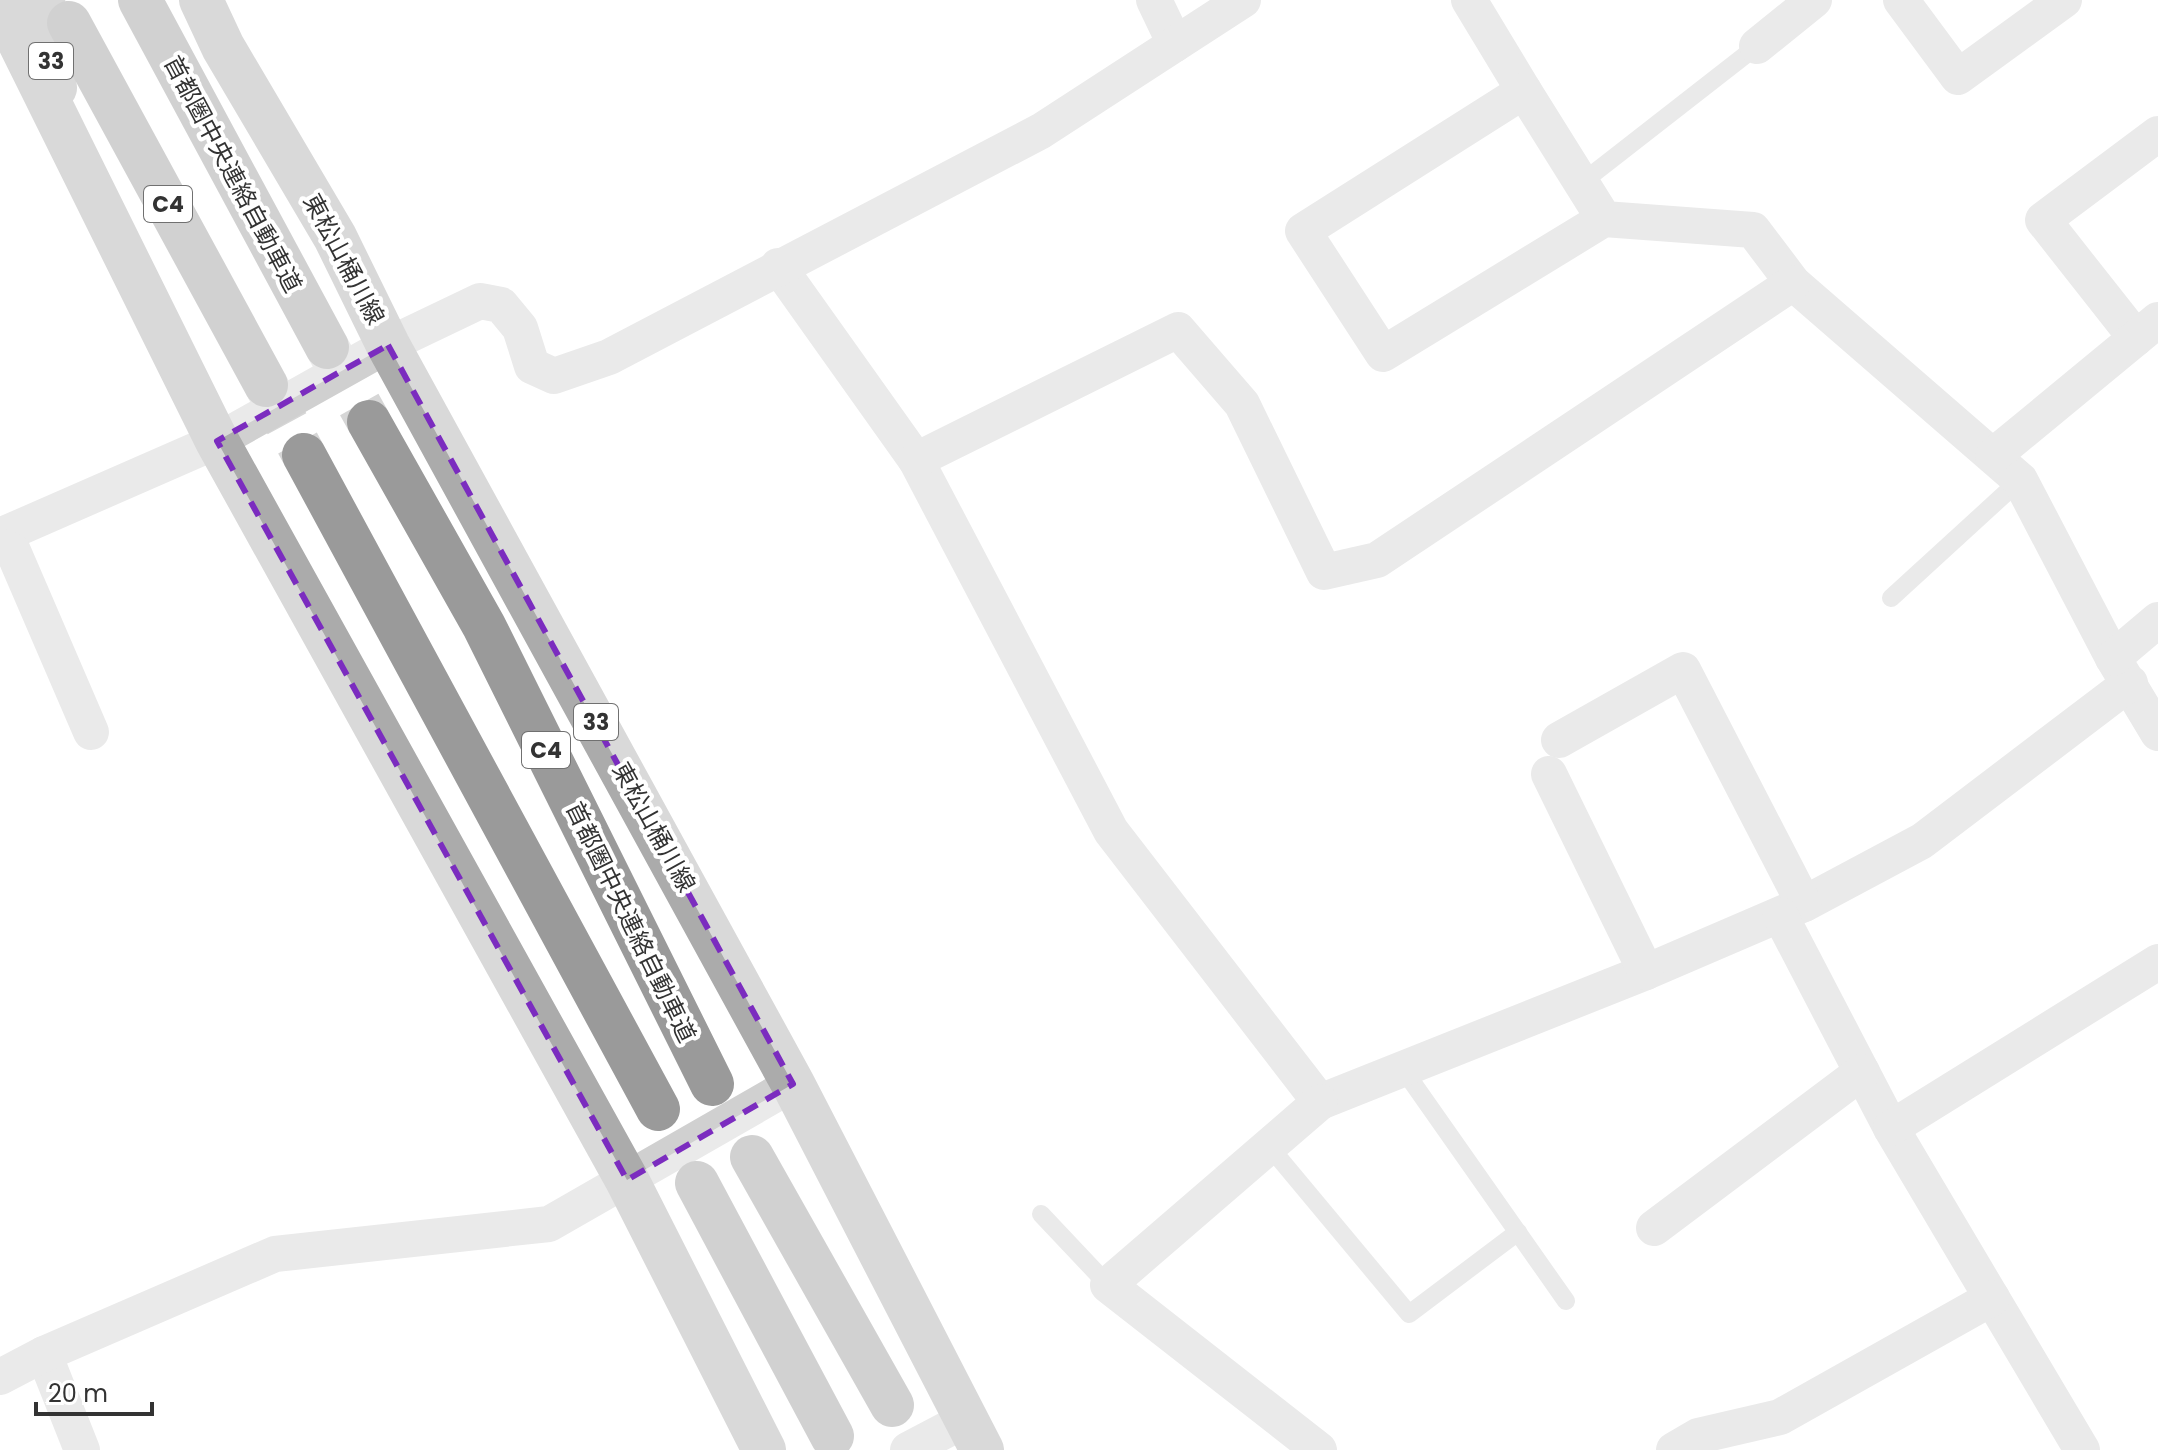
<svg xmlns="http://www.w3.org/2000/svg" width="2158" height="1450" font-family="Poppins,'Noto Sans JP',sans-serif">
	<rect width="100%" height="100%" fill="#fff"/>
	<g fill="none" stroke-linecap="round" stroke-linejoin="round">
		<g stroke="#d6d6d6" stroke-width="44" stroke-dasharray="44 22" stroke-linecap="butt">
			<polyline points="327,347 369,422"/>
			<polyline points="266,385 304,455"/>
		</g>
		<g stroke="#d0d0d0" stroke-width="18">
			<polyline points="1580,184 1757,46"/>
			<polyline points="1891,598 2020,480"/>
			<polyline points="1403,1069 1566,1301"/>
			<polyline points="1269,1146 1409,1314 1518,1232"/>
			<polyline points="1041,1214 1108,1285"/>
		</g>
		<g stroke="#d0d0d0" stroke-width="36">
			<polyline points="1154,0 1175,44"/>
			<polyline points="1469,0 1524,91"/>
			<polyline points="1901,0 1958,77 2064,0"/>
			<polyline points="1757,46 1814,0"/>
			<polyline points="1604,219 1524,91 1303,231 1383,354 1604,219 1753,230 1793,283 2020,480 2113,658 2158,733"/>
			<polyline points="778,266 916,460 1111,831 1320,1102 1646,972 1804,904 1922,841 2130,683"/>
			<polyline points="2136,338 2043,220 2158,134"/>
			<polyline points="1993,456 2158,320"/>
			<polyline points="916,460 1178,330 1242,404 1324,572 1377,560 1793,283"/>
			<polyline points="0,536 217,441 388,345 480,301 501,305 520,328 532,366 554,376 609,357 1041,131 1243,0"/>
			<polyline points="0,546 13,551 91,732"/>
			<polyline points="2113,658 2158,620"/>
			<polyline points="1559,740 1683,670 1804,904"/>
			<polyline points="1549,774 1646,972"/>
			<polyline points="1780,915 1891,1128 2082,1450"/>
			<polyline points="1891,1128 2158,962"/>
			<polyline points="1654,1228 1862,1072"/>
			<polyline points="44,1354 82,1450"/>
			<polyline points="0,1377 44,1354 275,1254 549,1224 793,1084"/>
			<polyline points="908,1450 967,1419"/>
			<polyline points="1319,1450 1108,1285 1320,1102"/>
			<polyline points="1674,1450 1698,1436 1780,1417 1992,1298"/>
		</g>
		<g stroke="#ababab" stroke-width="44">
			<polyline points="43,0 55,88"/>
			<polyline points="201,0 223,47 335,237 388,345 793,1084 982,1450"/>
			<polyline points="0,3 217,441 627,1180 764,1450"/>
		</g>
		<g stroke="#9a9a9a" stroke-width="44">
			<polyline points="140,0 327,347"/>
			<polyline points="69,23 266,385"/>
			<polyline points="369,422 484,626 712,1084"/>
			<polyline points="304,455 658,1109"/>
			<polyline points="752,1157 892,1405"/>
			<polyline points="697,1183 832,1436"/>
		</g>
	</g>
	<path d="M0 0H2158V1450H0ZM388,345L793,1084L627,1180L217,441Z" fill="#fff" fill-opacity=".55" fill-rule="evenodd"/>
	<path fill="none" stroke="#7b2cbf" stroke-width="6" stroke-dasharray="16 10" stroke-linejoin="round" d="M388,345L793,1084L627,1180L217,441Z"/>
	<g text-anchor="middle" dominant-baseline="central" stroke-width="8" stroke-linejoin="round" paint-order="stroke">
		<g fill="#fff" stroke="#707070" stroke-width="2">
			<rect x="29" y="43" width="44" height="36" rx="6"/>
			<rect x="144" y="186" width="48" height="36" rx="6"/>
			<rect x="574" y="704" width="44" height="36" rx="6"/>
			<rect x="522" y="732" width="48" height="36" rx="6"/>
		</g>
		<g font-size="22" font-weight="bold" fill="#333">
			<text x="51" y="61">33</text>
			<text x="168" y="204">C4</text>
			<text x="596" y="722">33</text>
			<text x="546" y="750">C4</text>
		</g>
		<g font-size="24" fill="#333" stroke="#fff">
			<text transform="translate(233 174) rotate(62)">首都圏中央連絡自動車道</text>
			<text transform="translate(344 259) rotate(62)">東松山桶川線</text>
			<text transform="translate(654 827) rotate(61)">東松山桶川線</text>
			<text transform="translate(631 922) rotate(64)">首都圏中央連絡自動車道</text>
		</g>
	</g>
	<path d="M36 1402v12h116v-12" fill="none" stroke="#333333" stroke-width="4"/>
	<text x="48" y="1402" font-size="24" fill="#333333" stroke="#ffffff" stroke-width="6" paint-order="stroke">20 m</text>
</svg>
